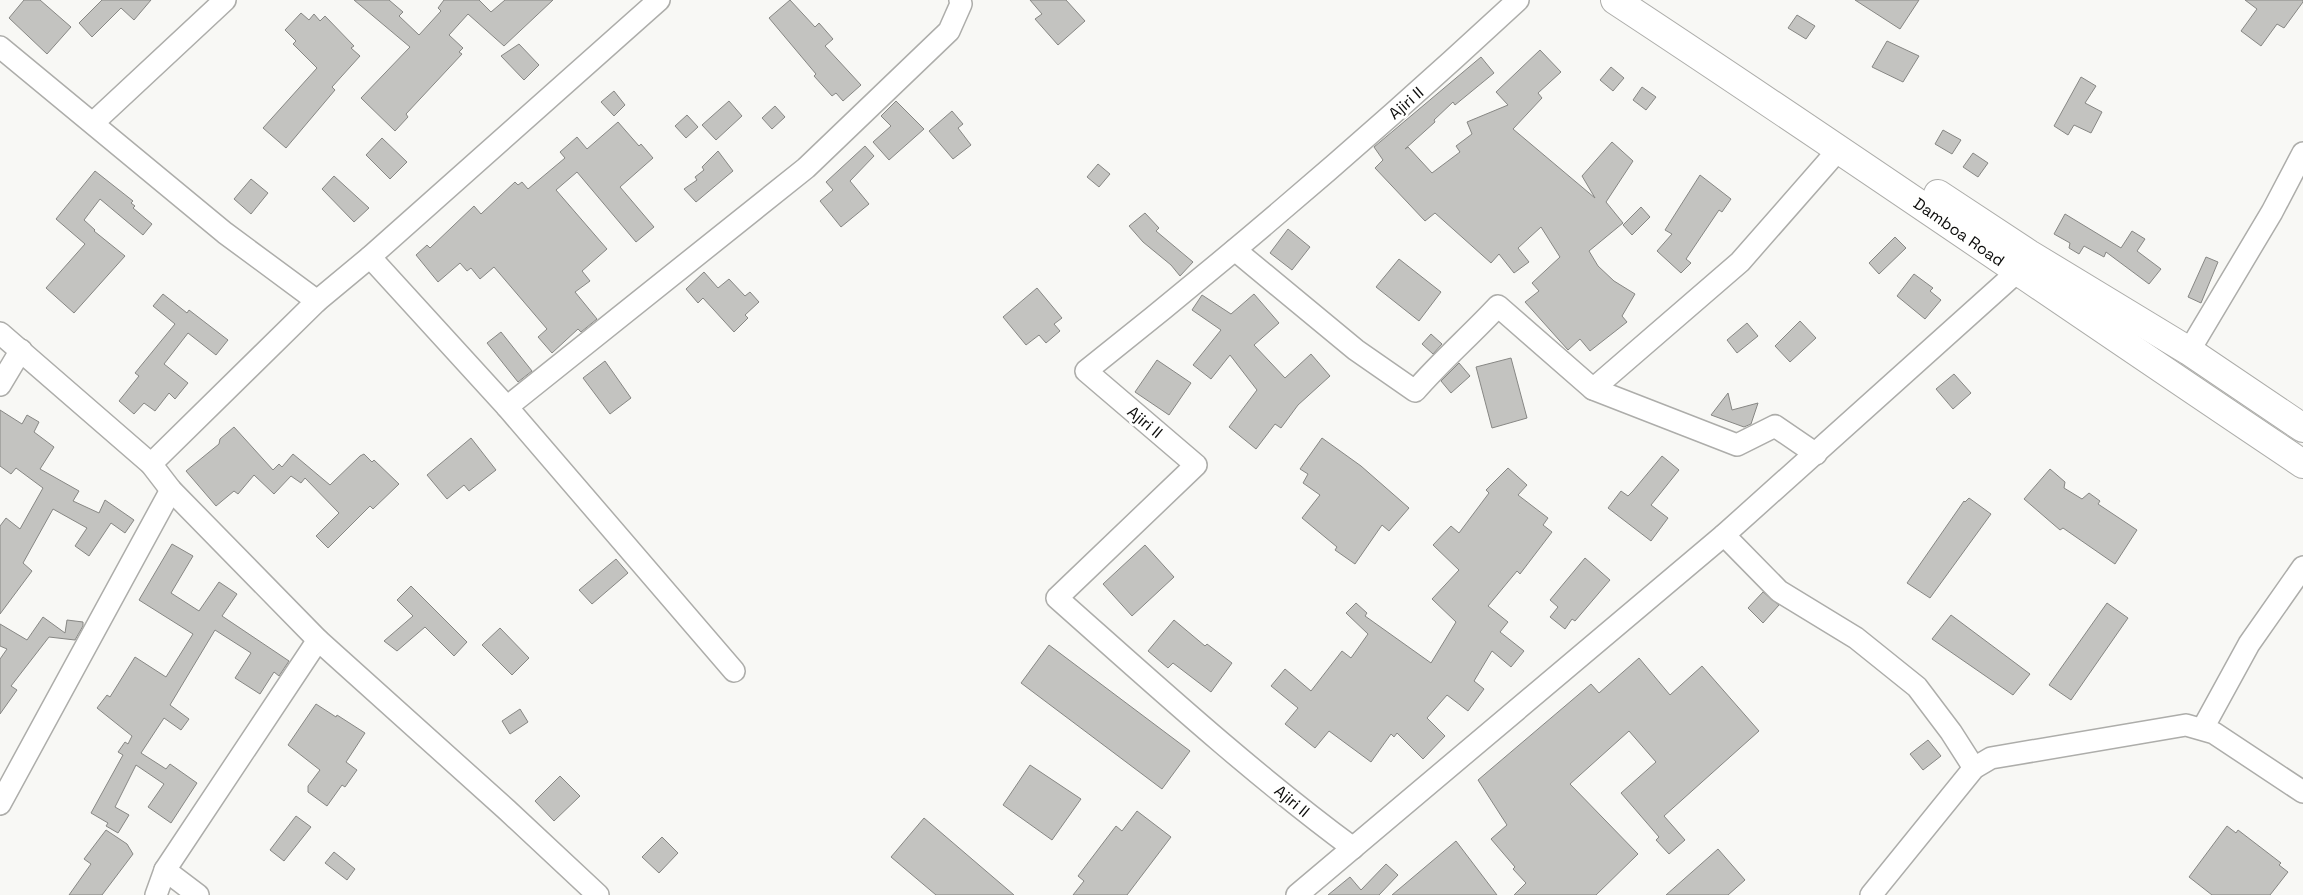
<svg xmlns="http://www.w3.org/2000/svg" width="2303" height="895" font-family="'Space Grotesk',sans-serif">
	<rect width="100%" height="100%" fill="#f8f8f5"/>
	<g fill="#c3c3c0" stroke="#878784">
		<polygon points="24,0 40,0 71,27 47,54 9,18"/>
		<polygon points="102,0 151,0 134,20 121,8 92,37 79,23"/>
		<polygon points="354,0 389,0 403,12 399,16 419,35 441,11 438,8 444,0 479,0 491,12 505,0 553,0 504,46 468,14 449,35 463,48 459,52 462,54 406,114 408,117 395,131 361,98 410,47"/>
		<polygon points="790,0 815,27 819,23 833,39 825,46 861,85 843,101 836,93 832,96 814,76 816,74 769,18"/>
		<polygon points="1030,0 1066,0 1085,21 1058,45 1035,19 1042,14"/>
		<polygon points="1855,0 1919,0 1900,29"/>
		<polygon points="2245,0 2303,0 2303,2 2284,28 2277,24 2261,46 2241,31 2257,9"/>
		<polygon points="301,13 309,20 314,14 320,21 325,16 354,46 351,48 360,56 332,87 335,90 286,148 263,128 317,68 293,44 296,41 285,30"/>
		<polygon points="1797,15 1815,26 1806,39 1788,28"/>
		<polygon points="1887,41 1919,56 1903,82 1872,67"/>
		<polygon points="519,44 539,65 524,80 501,56"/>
		<polygon points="1540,50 1561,72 1538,93 1542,98 1513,129 1595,198 1582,176 1612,142 1633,161 1606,202 1623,223 1589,251 1598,266 1614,281 1635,294 1622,316 1627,322 1590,351 1580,339 1568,350 1525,302 1539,291 1532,283 1560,257 1541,227 1518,248 1529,262 1514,273 1499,254 1491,263 1435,213 1425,221 1375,168 1383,160 1374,147 1481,57 1494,73 1455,105 1453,102 1434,120 1435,122 1405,149 1408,147 1432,173 1460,152 1456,146 1472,134 1467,122 1508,105 1496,92"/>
		<polygon points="1611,67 1624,78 1613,91 1600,80"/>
		<polygon points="2081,77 2096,86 2085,103 2102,112 2091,133 2074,125 2068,135 2054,126"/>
		<polygon points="1642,87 1656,97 1646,110 1633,100"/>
		<polygon points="614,91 625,105 614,116 601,102"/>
		<polygon points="729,101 742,116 716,140 702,125"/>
		<polygon points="896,101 924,129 889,160 873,142 891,126 881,116"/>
		<polygon points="775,106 785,117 772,129 762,118"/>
		<polygon points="952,111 963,124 958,128 971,145 953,159 929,131"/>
		<polygon points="687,115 698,127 686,138 675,126"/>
		<polygon points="618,122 639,146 641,144 653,158 620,187 654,227 636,242 577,172 556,190 607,249 582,271 590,281 575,292 597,319 581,332 578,329 552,353 538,337 547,329 494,267 480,279 471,268 467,271 460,263 438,282 416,255 427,245 430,248 474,206 481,214 515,182 518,185 522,182 528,189 565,158 560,152 577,137 587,149"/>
		<polygon points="1943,130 1961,140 1952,154 1935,144"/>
		<polygon points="382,138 407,162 390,179 366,155"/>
		<polygon points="865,146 874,156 850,181 869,204 841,227 820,201 833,190 826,182"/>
		<polygon points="718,151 733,171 696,202 684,189 697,180 695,177 704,170 702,167"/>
		<polygon points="1973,153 1988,163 1978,177 1963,167"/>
		<polygon points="1098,164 1110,174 1099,187 1087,177"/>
		<polygon points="95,171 133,201 131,203 135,206 133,208 152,224 143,235 100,199 84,220 95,230 94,231 125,256 74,313 46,288 85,244 56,219"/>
		<polygon points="1700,175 1731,199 1722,212 1719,210 1686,259 1691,263 1681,273 1657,251 1672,234 1665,230"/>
		<polygon points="334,176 369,208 354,222 322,189"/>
		<polygon points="251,179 268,193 251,214 234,199"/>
		<polygon points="1641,207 1650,217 1632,235 1623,225"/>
		<polygon points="1145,213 1159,228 1156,231 1193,262 1180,276 1171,265 1143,242 1129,226"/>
		<polygon points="2065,214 2121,248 2132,231 2145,239 2137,251 2161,269 2149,284 2106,252 2104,257 2084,246 2079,254 2069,248 2070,243 2054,234"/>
		<polygon points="1288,229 1310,247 1292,270 1270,253"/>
		<polygon points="1895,237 1906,248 1879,274 1869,263"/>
		<polygon points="2206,257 2218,262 2201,303 2188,297"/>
		<polygon points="1399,259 1441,292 1419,321 1376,287"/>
		<polygon points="704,272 718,288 729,279 745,296 750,292 759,302 745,315 748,318 734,332 703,298 698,303 686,289"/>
		<polygon points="1914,274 1933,288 1930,291 1941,300 1925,319 1897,296"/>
		<polygon points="1037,288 1062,318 1054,324 1060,331 1046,343 1039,335 1026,345 1003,317"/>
		<polygon points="163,294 187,313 189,310 228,340 216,355 188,333 164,364 188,383 175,399 169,393 155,411 144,403 134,414 119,401 139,376 135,373 175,324 153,306"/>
		<polygon points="1254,294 1279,323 1254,345 1285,378 1311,354 1330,376 1298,405 1281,428 1275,424 1256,449 1229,427 1257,390 1230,355 1211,379 1193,365 1221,330 1192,310 1202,295 1231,314"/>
		<polygon points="1800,321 1816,338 1790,362 1775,346"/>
		<polygon points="1747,323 1758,336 1737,353 1727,340"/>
		<polygon points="501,332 532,371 518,382 487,343"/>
		<polygon points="1431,334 1442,344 1433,354 1422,344"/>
		<polygon points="1511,358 1527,418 1492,428 1476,367"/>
		<polygon points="1157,360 1191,383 1169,415 1135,392"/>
		<polygon points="605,361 631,398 610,414 583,378"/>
		<polygon points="1459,363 1470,376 1451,393 1441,381"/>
		<polygon points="1954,374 1971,393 1953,409 1936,389"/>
		<polygon points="1728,393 1732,410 1758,403 1751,424 1744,427 1711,415"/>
		<polygon points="0,410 22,424 27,415 39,422 34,432 54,447 40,469 79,491 73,501 99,513 105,500 134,520 125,533 111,523 89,556 75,546 87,528 53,509 23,563 32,571 0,614 0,526 6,518 20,529 43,488 16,468 11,474 0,466"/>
		<polygon points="234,427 273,470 279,464 282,467 293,454 330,485 360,456 364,454 372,462 374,460 399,484 373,509 370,506 328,548 316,536 339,513 305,478 301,483 291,476 274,494 254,475 238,494 234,491 216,506 186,471 219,444 220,439"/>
		<polygon points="471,438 496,470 469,491 464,485 447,499 427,475"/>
		<polygon points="1322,438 1361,466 1409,508 1389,531 1382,525 1355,564 1335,550 1337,547 1302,518 1320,495 1303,483 1308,474 1300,469"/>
		<polygon points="1662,456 1679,470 1651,505 1668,518 1651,541 1608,508 1621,491 1628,496 1633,491"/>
		<polygon points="1508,468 1527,485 1518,495 1548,518 1543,525 1552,532 1520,574 1517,571 1488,606 1508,622 1500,632 1524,651 1511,667 1492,651 1474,681 1484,689 1468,711 1447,695 1427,718 1445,736 1423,759 1397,733 1394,737 1391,734 1371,762 1329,731 1315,748 1285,724 1298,708 1271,686 1285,669 1311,691 1342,651 1351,658 1368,634 1346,613 1356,603 1367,613 1365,616 1431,663 1456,622 1432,599 1459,570 1433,545 1451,526 1459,533 1489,493 1486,490"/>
		<polygon points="2050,469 2065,482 2064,488 2082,499 2089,493 2100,501 2098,504 2137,530 2115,564 2063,528 2060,530 2024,499"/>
		<polygon points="1969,498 1991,514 1930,598 1907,583 1964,501 1965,502"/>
		<polygon points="172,544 193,556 171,593 199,611 219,582 237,594 222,616 289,661 279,676 274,672 260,694 235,678 251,653 215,630 170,705 189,719 181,730 164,718 141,753 166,769 170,764 197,783 171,823 148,807 164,784 136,765 115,807 129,815 118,833 106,826 108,823 91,813 123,755 118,752 125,742 128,744 132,736 97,708 107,695 110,697 135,657 166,677 193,634 139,600"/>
		<polygon points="1145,545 1174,577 1132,616 1103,584"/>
		<polygon points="1585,558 1610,580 1575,621 1572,619 1565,629 1550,617 1558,607 1550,600"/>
		<polygon points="616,559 628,573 592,604 579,590"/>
		<polygon points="411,586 467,642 454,656 425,627 397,651 384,641 413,616 397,600"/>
		<polygon points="1763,592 1779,605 1763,623 1748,608"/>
		<polygon points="2107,603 2128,618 2071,700 2049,685"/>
		<polygon points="1951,615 2030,674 2013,695 1932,639"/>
		<polygon points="43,617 65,633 67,620 83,622 83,626 75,640 49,637 11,686 17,690 0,714 0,659 7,649 0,646 0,624 27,640"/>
		<polygon points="1174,620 1205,646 1207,644 1232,663 1211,692 1173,663 1168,668 1148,651"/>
		<polygon points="500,628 529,658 512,675 482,645"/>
		<polygon points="1049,645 1190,751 1162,789 1021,683"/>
		<polygon points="1639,658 1670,695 1702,666 1759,731 1664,816 1685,840 1669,854 1656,840 1659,837 1621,793 1656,762 1629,731 1570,784 1638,854 1596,895 1514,895 1526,883 1513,869 1515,867 1491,839 1507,825 1478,780 1591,684 1599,693"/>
		<polygon points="316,704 336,717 337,715 365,733 346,762 357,770 345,787 342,785 327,806 308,792 308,786 320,770 288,745"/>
		<polygon points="520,709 528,722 510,734 502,721"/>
		<polygon points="1928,740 1941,756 1923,770 1910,754"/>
		<polygon points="1030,765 1081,799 1052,840 1003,805"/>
		<polygon points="560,776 580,796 554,821 535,801"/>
		<polygon points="1137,811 1171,837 1127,895 1073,895 1084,881 1078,876 1116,826 1122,831"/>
		<polygon points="296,816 311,827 284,861 270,850"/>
		<polygon points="924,818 1014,895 936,895 891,857"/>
		<polygon points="2227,826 2236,833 2238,830 2281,863 2279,865 2288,872 2270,895 2212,895 2189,877"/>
		<polygon points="106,830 127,844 133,854 102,895 69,895 91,864 84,859"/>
		<polygon points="662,837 678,853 659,873 642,857"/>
		<polygon points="1456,841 1497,895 1392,895"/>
		<polygon points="1718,849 1745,880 1728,895 1666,895"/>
		<polygon points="334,852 355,869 347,880 325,863"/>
		<polygon points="1386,864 1398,875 1379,895 1328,895 1350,877 1361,890"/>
	</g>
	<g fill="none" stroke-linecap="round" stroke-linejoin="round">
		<g stroke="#adadaa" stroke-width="24">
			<g id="street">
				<polyline points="0,47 225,233 317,301"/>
				<polyline points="93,123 225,0"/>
				<path d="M1235,250L1356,350L1415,391C1441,361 1471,335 1498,306L1593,389L1737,445L1775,426L1816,454"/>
				<polyline points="370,257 507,407 734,671"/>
				<polyline points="0,333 151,464 171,490 318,640 507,810 598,895"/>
				<polyline points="2189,351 2272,212 2303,153"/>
				<polyline points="0,385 21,350"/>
				<polyline points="1593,389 1740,262 1840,148"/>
				<polyline points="507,407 806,168 949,31 961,4 960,0"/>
				<polyline points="151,464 317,301 370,257 659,0"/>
				<polyline points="1724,535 1779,591 1856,638 1917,687 1951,732 1974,768"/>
				<polyline points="2203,728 2249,644 2303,567"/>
				<polyline points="0,804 171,490"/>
				<path d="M1353,848C1249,771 1154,684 1057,598L1196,465L1086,371C1235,253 1379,129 1518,0"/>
				<polyline points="165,870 198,895"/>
				<polyline points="156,895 165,870 318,640"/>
				<polyline points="1297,895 1724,535 2017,272 2026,259"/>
				<polyline points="1871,895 1974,768 1991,758 2186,725 2214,733 2303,792"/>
			</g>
		</g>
		<g stroke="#adadaa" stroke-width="30">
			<g id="primary">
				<path d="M1615,0C1846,152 2073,310 2303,464"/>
				<polyline points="1938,194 2029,254 2189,351 2303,428"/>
			</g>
		</g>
		<use href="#street" stroke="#fff" stroke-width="21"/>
		<use href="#primary" stroke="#fff" stroke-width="28"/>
	</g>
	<g text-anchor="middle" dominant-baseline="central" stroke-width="5" stroke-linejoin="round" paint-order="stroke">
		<g font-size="16" fill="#0c0c0b" stroke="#fffffe">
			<text transform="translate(1406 103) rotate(-41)">Ajiri II</text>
			<text transform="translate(1959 232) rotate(35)">Damboa Road</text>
			<text transform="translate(1145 422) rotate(40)">Ajiri II</text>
			<text transform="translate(1292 801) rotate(40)">Ajiri II</text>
		</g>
	</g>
</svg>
